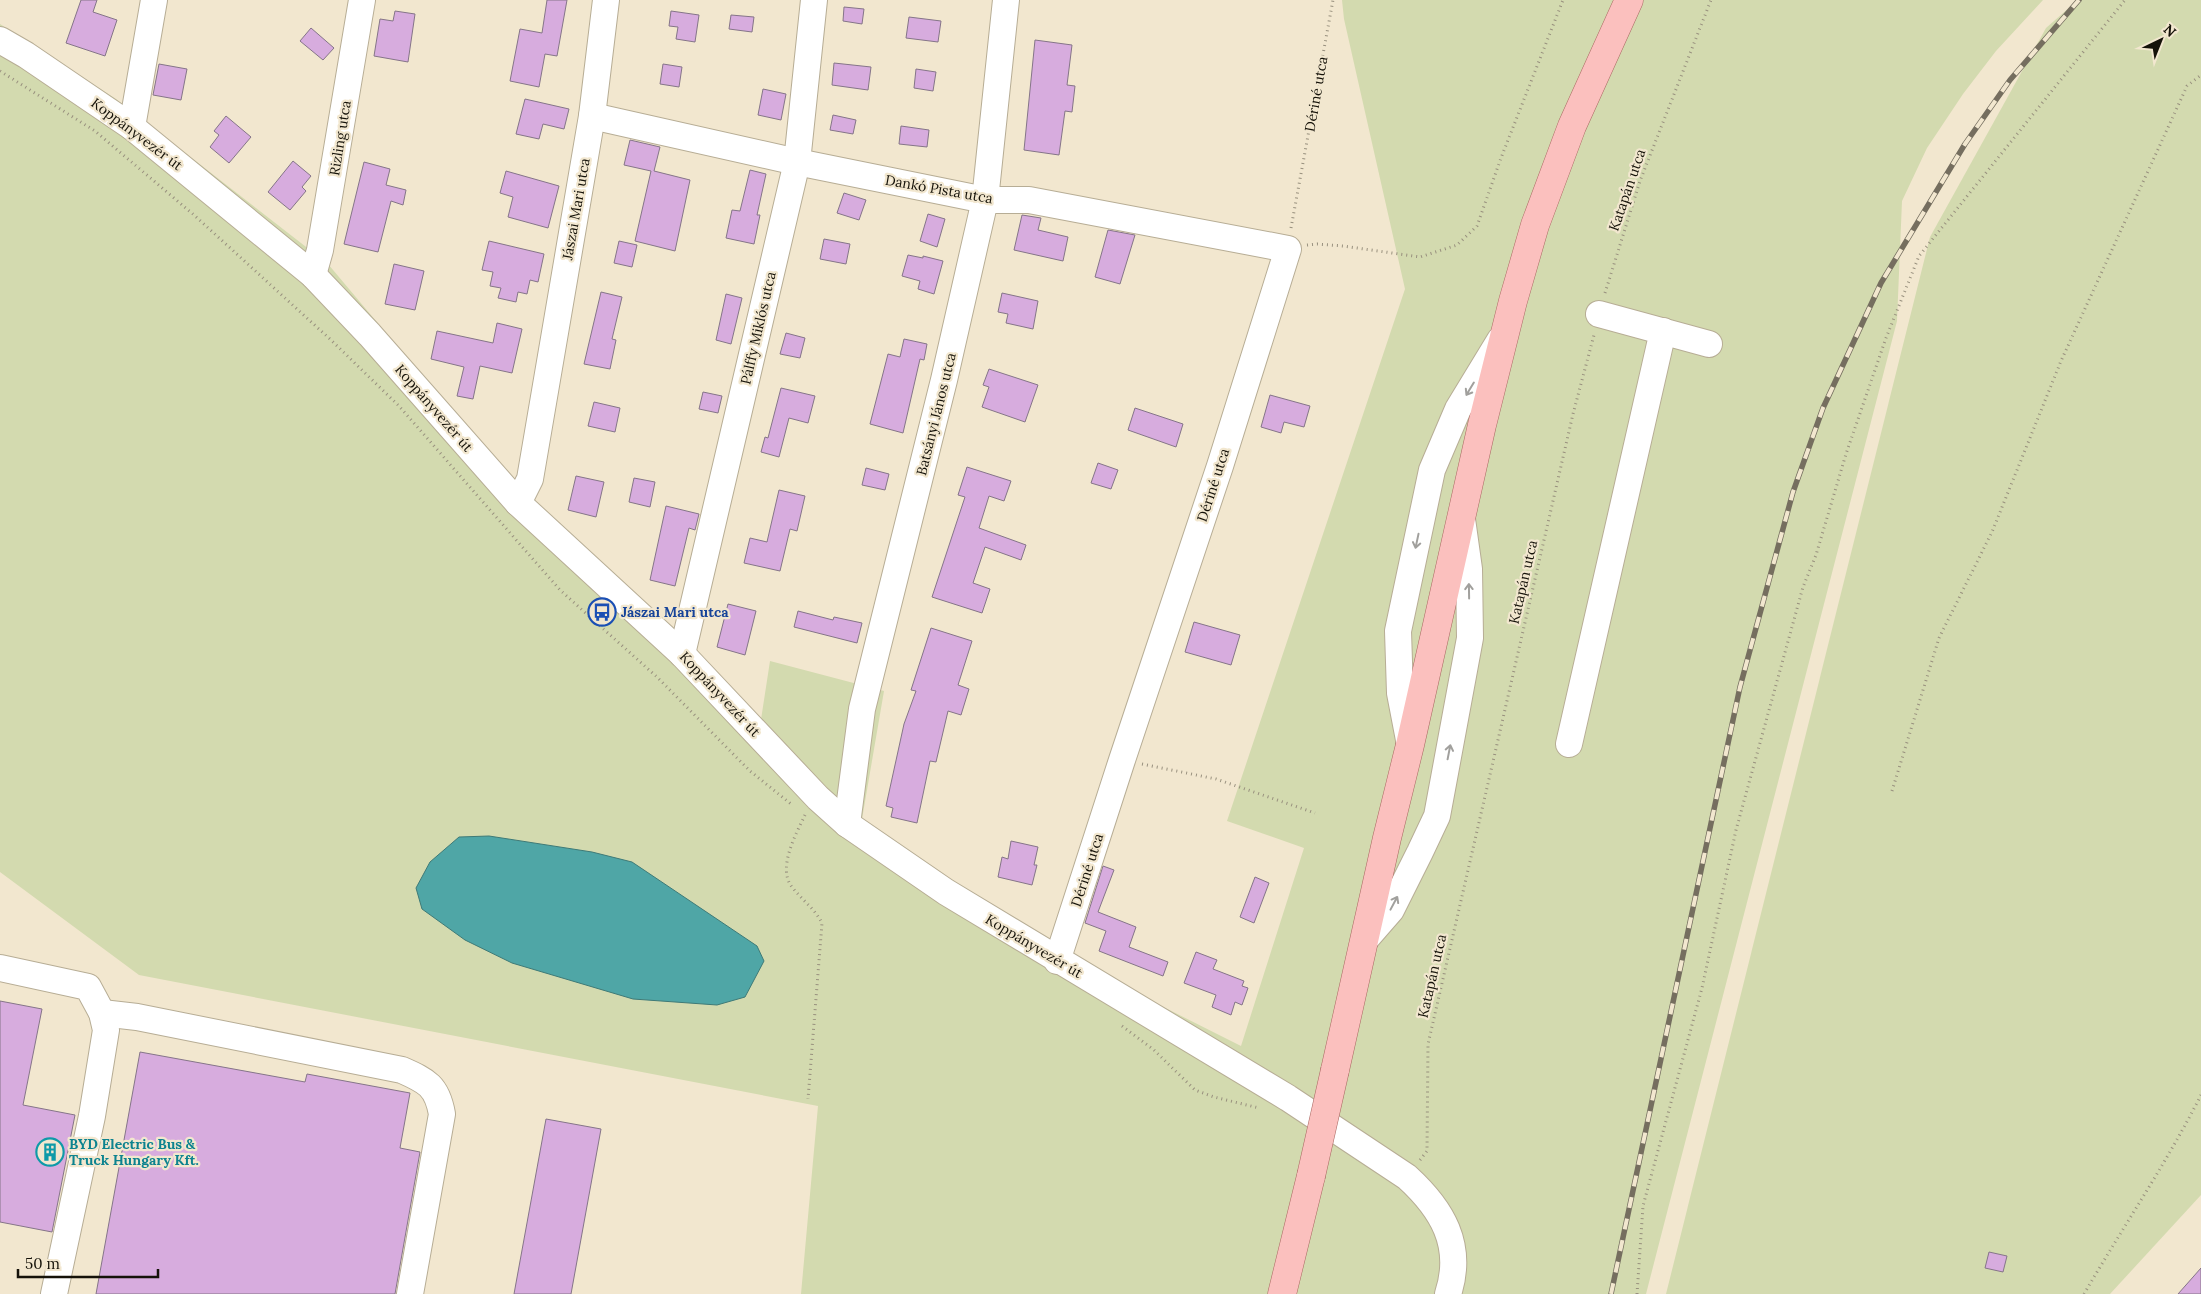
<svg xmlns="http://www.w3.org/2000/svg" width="2201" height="1294" font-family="Lora,serif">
	<rect width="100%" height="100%" fill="#f2e7cf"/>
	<g fill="#d3daaf">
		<polygon points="1342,0 2043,0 1996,51 1963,94 1927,148 1902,201 1897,321 1646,1294 801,1294 818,1106 139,975 0,872 0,24 116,99 328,264 508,478 760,726 770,661 884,691 862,819 938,870 937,880 1038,944 1241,1046 1304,848 1227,821 1405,289 1344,19"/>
		<polygon points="2078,0 2201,0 2201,1195 2110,1294 1666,1294 1930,237 2046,28"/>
	</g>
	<polygon fill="#4fa6a6" stroke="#3e7a77" points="489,836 592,852 632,862 757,946 764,961 745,997 717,1005 633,999 512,963 465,940 422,909 416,888 430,862 459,837"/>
	<g fill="#d7acde" stroke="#857588">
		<polygon points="81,0 97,0 93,12 117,20 105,56 66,43"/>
		<polygon points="547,0 567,0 557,56 545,54 539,87 510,81 520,29 542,33"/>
		<polygon points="844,7 864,9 862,24 843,21"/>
		<polygon points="395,11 415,14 408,62 374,56 380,19 393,21"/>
		<polygon points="671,11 699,15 695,42 676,39 678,27 669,26"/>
		<polygon points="731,15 754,17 752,32 729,29"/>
		<polygon points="909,17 941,21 938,42 906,38"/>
		<polygon points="311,28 334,48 323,60 300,41"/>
		<polygon points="1035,40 1072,45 1067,85 1075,86 1072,112 1065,111 1059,155 1024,150"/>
		<polygon points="834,63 871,67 868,90 832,85"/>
		<polygon points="159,64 187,69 181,100 153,95"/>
		<polygon points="663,64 682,67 679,87 660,84"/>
		<polygon points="916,69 936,72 933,91 914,88"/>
		<polygon points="763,89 786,94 781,120 758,115"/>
		<polygon points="525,99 569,109 564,129 543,124 539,139 516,134"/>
		<polygon points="833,115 856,120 853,134 830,130"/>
		<polygon points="226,116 251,137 229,163 210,147 219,135 214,131"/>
		<polygon points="901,126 929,130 927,147 899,144"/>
		<polygon points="630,140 660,147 654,171 690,180 675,251 635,241 651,171 624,165"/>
		<polygon points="293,161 311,176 302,187 306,191 290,210 268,192"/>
		<polygon points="364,162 390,169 386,185 406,190 403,205 391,201 378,252 344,244"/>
		<polygon points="750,170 766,174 757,215 760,215 754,244 726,238 732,210 740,211"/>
		<polygon points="506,171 559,186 548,228 508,217 513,197 500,193"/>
		<polygon points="844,193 866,200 859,220 837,213"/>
		<polygon points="928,214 945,219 937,247 920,241"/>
		<polygon points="1022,215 1041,218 1038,230 1068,237 1063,261 1014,250"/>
		<polygon points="1108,230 1135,235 1120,284 1095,277"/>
		<polygon points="824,239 850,244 846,264 820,259"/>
		<polygon points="489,241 544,254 538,282 530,280 527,294 518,292 516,302 498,298 501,288 490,286 493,272 482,270"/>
		<polygon points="619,241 637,245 632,267 614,263"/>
		<polygon points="908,255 923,258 923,256 943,261 934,294 918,289 920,281 902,276"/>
		<polygon points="394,264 424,271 415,310 385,304"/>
		<polygon points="601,292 622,297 612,339 616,340 610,369 584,364"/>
		<polygon points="1002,293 1038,301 1033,329 1006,323 1008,314 998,312"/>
		<polygon points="726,294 742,298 731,344 716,340"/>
		<polygon points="497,323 522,329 512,373 480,366 473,399 457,396 464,367 431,359 437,331 493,343"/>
		<polygon points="786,333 805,338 800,358 780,354"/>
		<polygon points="904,339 927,344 924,360 920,359 903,433 870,424 888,354 900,357"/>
		<polygon points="989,369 1038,385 1025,422 982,407 989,387 983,385"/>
		<polygon points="781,388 815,396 808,423 789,418 779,457 761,452 765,437 768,438"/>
		<polygon points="703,392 722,396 718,413 699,409"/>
		<polygon points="1270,395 1310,406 1304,427 1284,422 1281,433 1261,427"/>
		<polygon points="594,402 620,408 615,432 588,426"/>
		<polygon points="1135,408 1183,424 1176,447 1128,430"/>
		<polygon points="1098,463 1118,470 1111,489 1091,483"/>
		<polygon points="967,467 1011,481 1004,501 989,496 979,528 1026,545 1021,560 985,547 973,583 990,589 982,613 932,597 965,497 958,495"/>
		<polygon points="866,468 889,474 885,490 862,485"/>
		<polygon points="576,476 604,482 596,517 568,510"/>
		<polygon points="634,478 655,482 650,507 629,502"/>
		<polygon points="779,490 805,496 797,531 790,529 780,571 744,563 750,538 767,542"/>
		<polygon points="666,506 699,514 695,530 689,528 675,586 650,580"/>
		<polygon points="728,604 756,611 745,655 717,647"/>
		<polygon points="798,611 833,620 834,617 862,623 857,643 794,627"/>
		<polygon points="1194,622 1240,635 1231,665 1185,652"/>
		<polygon points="931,628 972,641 958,685 969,689 961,715 948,711 936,762 930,761 917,823 891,817 893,808 886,806 904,724 916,691 911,690"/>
		<polygon points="1011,841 1038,847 1034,865 1037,865 1032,885 998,877 1002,857 1008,859"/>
		<polygon points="1103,866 1114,870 1098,912 1136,927 1129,947 1168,962 1163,976 1099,951 1106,931 1085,923"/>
		<polygon points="1255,877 1269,883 1254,923 1240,917"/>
		<polygon points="1196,952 1217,960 1213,969 1244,981 1242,986 1248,988 1242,1005 1235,1002 1231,1015 1212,1007 1216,995 1184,983"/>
		<polygon points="0,1001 42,1009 23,1105 75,1115 52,1232 0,1222"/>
		<polygon points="140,1052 305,1082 307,1074 410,1093 400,1148 420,1152 395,1294 96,1294"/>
		<polygon points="546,1119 601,1129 571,1294 514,1294"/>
		<polygon points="1989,1252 2007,1256 2003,1272 1985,1268"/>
		<polygon points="2201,1268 2201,1294 2178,1294"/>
	</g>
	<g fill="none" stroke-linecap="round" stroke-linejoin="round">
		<g stroke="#b7ad95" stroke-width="28">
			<g id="minor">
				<path d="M0,40L26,55L132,127L313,275L370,335L518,503L682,654L818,798L847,824L946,892L1288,1098L1407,1177C1442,1209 1464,1245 1448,1294"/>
				<polyline points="592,116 797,162 985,200 1029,200 1288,249 1220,466 1122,760 1057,961"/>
				<polyline points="132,127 154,0"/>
				<polyline points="313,275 320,250 362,0"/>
				<polyline points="1599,314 1709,344"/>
				<polyline points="518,503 530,479 592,116 606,0"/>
				<polyline points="682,654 797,162 814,0"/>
				<polyline points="1569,744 1663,331"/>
				<polyline points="1410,745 1400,693 1398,631 1432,470 1458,409 1500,340"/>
				<polyline points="847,824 862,709 944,380 985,200 1006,0"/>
				<polyline points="1364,941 1391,910 1420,852 1437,816 1470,638 1469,569 1462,519"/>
				<polyline points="0,968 88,987 102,1013 106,1030 92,1116 54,1294"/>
				<path d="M102,1013L137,1017L402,1070C427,1081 437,1086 442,1114L410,1294"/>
			</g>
		</g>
		<g stroke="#a96862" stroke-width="29">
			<g id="major">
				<polyline points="1335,1070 1387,838 1410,745 1482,425 1513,301 1535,225 1572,126 1629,0"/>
				<polyline points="1282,1294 1311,1176"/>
			</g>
		</g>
		<g stroke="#98907e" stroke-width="3" stroke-dasharray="1 4" stroke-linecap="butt">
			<polyline points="0,71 95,131 194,215 331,340 399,406 560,590 657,677 750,771 791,804"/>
			<polyline points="1291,228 1333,0"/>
			<polyline points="1307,245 1317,244 1343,246 1420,257 1457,245 1477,226 1501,158 1563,0"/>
			<polyline points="1605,293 1640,181 1711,0"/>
			<polyline points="1142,764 1216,779 1315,813"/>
			<polyline points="1892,791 1939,638 1992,532 2061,361 2187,86 2201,75"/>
			<path d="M805,815C796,834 777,868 792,887C802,900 815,909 822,923L808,1099"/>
			<polyline points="1122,1026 1154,1050 1195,1090 1214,1097 1259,1108"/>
			<polyline points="1420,1160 1427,1151 1428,1044 1573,414 1594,335"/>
			<polyline points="1637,1294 1643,1206 1702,988 1736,830 1803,587 1816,555 1846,454 1886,338 1919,256 2125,0"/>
			<path d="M2084,1294C2123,1227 2166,1164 2201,1095"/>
		</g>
		<use href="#minor" stroke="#fff" stroke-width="26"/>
		<use href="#major" stroke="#fbc0be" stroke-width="28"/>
		<g stroke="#756e5f" stroke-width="5.5">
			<polyline id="rail" points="1611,1294 1740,687 1793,492 1823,408 1881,283 1965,144 2010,80 2079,0"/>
		</g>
		<use href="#rail" stroke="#f2e7cf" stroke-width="4" stroke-dasharray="11" stroke-linecap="butt"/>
		<g stroke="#a96862" stroke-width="29" stroke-linecap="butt">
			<polyline id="major-bridge" points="1311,1176 1335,1070"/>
		</g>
		<use href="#major-bridge" stroke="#fbc0be" stroke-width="28"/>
	</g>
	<defs><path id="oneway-shaft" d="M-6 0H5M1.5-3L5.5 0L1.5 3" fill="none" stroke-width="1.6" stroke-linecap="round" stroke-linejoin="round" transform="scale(1.25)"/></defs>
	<g stroke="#a1a09d">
		<use href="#oneway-shaft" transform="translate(1470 389) rotate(121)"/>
		<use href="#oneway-shaft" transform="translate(1417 541) rotate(102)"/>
		<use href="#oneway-shaft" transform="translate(1469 591) rotate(-91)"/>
		<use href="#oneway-shaft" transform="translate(1449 752) rotate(-79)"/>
		<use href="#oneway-shaft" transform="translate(1394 903) rotate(-62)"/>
	</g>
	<defs>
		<g id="bus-ring" transform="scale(1.4375)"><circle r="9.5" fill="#f2e7cf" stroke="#1a4fb4" stroke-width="1.5"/><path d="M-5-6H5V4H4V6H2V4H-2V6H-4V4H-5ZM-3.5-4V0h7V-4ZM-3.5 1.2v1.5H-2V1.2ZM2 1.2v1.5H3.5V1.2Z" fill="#1a4fb4"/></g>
		<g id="building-ring" transform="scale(1.4375)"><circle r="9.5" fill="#f2e7cf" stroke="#0f9aa8" stroke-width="1.5"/><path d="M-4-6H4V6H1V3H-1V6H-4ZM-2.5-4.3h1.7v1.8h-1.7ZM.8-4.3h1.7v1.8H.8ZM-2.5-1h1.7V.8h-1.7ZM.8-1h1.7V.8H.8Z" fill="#0f9aa8"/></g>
	</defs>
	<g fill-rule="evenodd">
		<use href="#bus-ring" x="602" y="612"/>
		<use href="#building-ring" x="50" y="1152"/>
	</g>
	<g text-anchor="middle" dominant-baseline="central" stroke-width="4.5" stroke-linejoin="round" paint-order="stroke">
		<g font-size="14" fill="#151209" stroke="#f2e7cf">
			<text transform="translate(1316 94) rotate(-80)">Dériné utca</text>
			<text transform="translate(137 134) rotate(37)">Koppányvezér út</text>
			<text transform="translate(340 138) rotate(-81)">Rizling utca</text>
			<text transform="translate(939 189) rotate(10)">Dankó Pista utca</text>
			<text transform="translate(1627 190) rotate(-71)">Katapán utca</text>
			<text transform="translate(576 209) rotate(-80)">Jászai Mari utca</text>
			<text transform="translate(758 328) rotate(-77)">Pálffy Miklós utca</text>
			<text transform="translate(434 408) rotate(49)">Koppányvezér út</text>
			<text transform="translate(936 414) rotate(-76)">Batsányi János utca</text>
			<text transform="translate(1213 485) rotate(-72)">Dériné utca</text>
			<text transform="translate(1523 582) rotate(-77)">Katapán utca</text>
			<text transform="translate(720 694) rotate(47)">Koppányvezér út</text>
			<text transform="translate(1087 870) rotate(-72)">Dériné utca</text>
			<text transform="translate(1034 946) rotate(31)">Koppányvezér út</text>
			<text transform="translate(1432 976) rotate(-77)">Katapán utca</text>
		</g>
		<g font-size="14" font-weight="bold" fill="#164399" stroke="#f2e7cf" text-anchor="start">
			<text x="621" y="612">Jászai Mari utca</text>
		</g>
		<g font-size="14" font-weight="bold" fill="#0d838f" stroke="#f2e7cf" text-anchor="start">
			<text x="69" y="1144">BYD Electric Bus &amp;<tspan x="69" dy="16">Truck Hungary Kft.</tspan></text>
		</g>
	</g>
	<g transform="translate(2161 40) rotate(43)" stroke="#f2e7cf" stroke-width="4" paint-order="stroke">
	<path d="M0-4L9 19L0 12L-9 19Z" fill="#151209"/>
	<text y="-8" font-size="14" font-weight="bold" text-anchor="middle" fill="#151209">N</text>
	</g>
	<path d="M18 1269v8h140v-8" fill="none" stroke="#151209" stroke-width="2.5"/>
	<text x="25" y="1269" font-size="15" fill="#151209" stroke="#f2e7cf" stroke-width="4" paint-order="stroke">50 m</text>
</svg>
